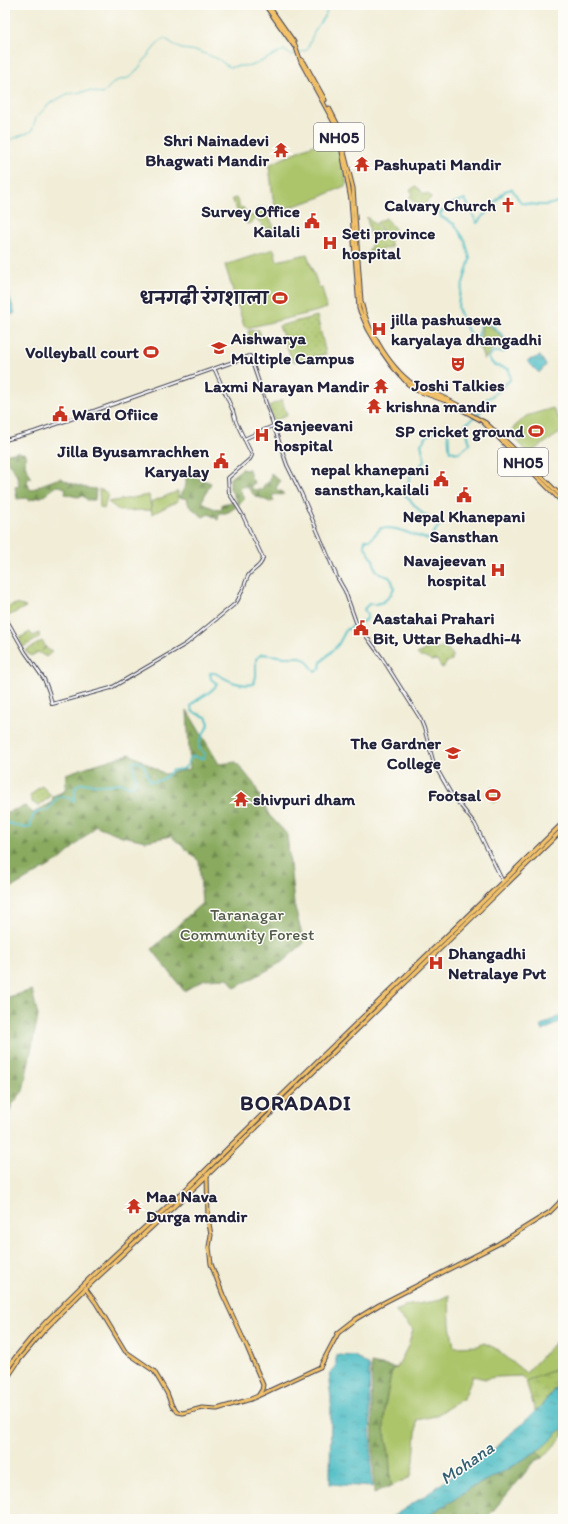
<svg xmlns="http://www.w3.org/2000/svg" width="568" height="1524" font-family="Itim,'Playpen Sans Deva',sans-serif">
	<defs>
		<pattern id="forest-firs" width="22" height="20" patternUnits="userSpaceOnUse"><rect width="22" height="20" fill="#89aa5e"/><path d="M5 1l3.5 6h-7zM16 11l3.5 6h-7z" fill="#708a4f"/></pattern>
		<pattern id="wetland-marsh" width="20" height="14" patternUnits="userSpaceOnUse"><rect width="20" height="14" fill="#acc56a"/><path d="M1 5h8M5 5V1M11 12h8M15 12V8" fill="none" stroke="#94a95d"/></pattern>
		<pattern id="park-dots" width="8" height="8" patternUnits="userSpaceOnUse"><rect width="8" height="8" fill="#acc56a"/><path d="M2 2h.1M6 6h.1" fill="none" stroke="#94a95d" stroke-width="1.8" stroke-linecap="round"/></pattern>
		<pattern id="water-ripples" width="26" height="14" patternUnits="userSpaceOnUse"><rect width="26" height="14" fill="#50bec5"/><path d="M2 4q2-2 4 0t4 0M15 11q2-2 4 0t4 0" fill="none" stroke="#429aa1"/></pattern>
	</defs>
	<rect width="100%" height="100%" fill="#fdfcf7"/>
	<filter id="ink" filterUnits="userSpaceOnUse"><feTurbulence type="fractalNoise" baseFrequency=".025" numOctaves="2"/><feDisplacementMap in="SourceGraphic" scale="8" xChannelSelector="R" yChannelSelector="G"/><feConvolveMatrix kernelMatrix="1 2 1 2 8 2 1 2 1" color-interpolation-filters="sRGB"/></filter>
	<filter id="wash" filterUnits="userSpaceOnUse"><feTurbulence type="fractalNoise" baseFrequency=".012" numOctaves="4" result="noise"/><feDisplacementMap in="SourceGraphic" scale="16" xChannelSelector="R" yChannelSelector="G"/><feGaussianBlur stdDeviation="0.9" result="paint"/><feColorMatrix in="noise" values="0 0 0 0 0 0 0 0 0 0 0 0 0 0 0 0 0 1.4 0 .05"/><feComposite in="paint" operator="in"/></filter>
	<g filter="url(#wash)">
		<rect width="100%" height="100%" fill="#f1edd7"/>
		<g fill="#acc56a" stroke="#677452">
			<polygon points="337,136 347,185 316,199 277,211 273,198 269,165 303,149"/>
			<polygon points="236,198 240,207 243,209 243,207 245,212 247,212 248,216 256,215 256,210 258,208 264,208 266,210 270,209 271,212 268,215 274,227 274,230 272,231 271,228 263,229 263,225 255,218 251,223 247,224 242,212 241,211 238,212 232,199"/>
			<polygon points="274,249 277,261 307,254 319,288 322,288 327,308 314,312 247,328 244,326 225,265"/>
			<path d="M483,324C492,325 500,334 505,342L503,346L492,349L484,360L481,350L470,340L481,339V328Z"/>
			<polygon points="259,330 262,341 256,340 251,342 248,331"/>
			<polygon points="553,408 558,418 563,415 563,431 528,454 509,432 526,416"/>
			<polygon points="99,489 108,493 104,509 100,507"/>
			<polygon points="178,491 178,501 152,514 151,502"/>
			<polygon points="149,495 151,510 120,511 108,502"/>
			<polygon points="492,787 501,797 494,803 485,793"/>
			<polygon points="449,1295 450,1325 454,1347 478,1346 484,1343 495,1348 526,1373 563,1334 563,1367 526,1381 521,1376 496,1377 485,1379 473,1376 464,1398 435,1416 417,1420 414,1461 411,1477 391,1486 389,1453 384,1430 385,1406 392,1369 397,1368 408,1346 413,1330 395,1311 403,1308 404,1306 436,1301"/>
			<polygon points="563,1428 563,1436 543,1458 537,1451"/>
		</g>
		<g fill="url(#forest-firs)" stroke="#56664c">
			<path d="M17,452L26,454L25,465L31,477L27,481L30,490L38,487V486L60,478C72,484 82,488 96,489L95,500H87L83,496L77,497L65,494L66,489C55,482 53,490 45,495C41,498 34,498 29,500L27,498L17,499L15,487L19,486C18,476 13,466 5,460V453L9,454Z"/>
			<path d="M242,469L245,470L249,469L251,478L255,483L251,485L252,489L256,490H262L264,485L270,481L271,473L280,481L276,488L278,491H281L284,494C280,496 276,493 272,496L274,501L270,502L254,495L246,486L240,488L244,500L239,505L230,489V478Z"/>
			<polygon points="186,474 211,483 202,501 208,506 218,510 222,508 222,504 232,502 236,507 227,513 219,513 218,520 209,514 203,517 189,506 187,499 179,497 186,485"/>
			<polygon points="187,710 219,764 236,762 254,784 269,815 287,834 294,904 304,943 282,962 235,988 228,978 205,979 184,991 152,949 202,903 199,861 171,836 146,841 122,836 94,825 93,829 60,860 9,889 5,894 5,813 25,806 33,813 52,802 53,796 65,791 66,774 89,766 130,754 165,774 190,769"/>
			<polygon points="32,990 38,1016 23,1091 12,1105 5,1125 5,998"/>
			<polygon points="371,1363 397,1368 392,1369 385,1406 384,1430 389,1453 391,1486 374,1493"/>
			<polygon points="537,1451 543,1458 536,1460 486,1519 421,1519 452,1501 467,1490 510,1468"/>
		</g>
		<polygon fill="url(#wetland-marsh)" stroke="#677452" points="563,1367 563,1378 542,1405 535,1411 526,1381"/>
		<g fill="url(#park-dots)" stroke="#677452">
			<polygon points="416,186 423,194 428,194 432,197 424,205 417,205 409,197 413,194 410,190"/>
			<polygon points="367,217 388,236 392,247 368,253 372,243"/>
			<polygon points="386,218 396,230 390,237 376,223"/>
			<polygon points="317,316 326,354 293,362 279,326"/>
			<polygon points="282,400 287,415 274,421 269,406"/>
			<polygon points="16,604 26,607 6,617 5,615 5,608"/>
			<polygon points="30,632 33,636 39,633 39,638 23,647 19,638"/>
			<polygon points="42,641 46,647 42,650 46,648 52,652 46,657 38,652 31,656 25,651"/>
			<polygon points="431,643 436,650 444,645 453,655 452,660 447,662 443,668 441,667 437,660 431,661 428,658 420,657 417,654 425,650 424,647"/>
			<polygon points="42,786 50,794 50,797 38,806 32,802 30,796 38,788"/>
		</g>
		<g fill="url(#water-ripples)" stroke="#397080">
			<polygon points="8,293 15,313 11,315 5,300 5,294"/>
			<polygon points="540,356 546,365 539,373 527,361"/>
			<polygon points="563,1014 563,1020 543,1031 541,1026"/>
			<polygon points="336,1355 355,1356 369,1366 372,1487 330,1484 331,1398 329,1382 331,1372 336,1365"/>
			<polygon points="563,1378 563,1428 543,1447 510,1468 467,1490 452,1501 421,1519 389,1519 432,1491 478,1456 492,1451 506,1437 519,1427 542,1405"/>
		</g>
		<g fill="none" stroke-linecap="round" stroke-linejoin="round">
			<path stroke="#50bec5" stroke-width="1" d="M5,142L32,131L36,118L49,104L67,94L90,91L102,94C107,90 111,84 116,81C122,79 130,79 134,74C144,62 152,48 164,38L181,49L198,51L218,59L229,67L254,65L284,50L291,55L307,50L314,32L325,16L329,5"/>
			<path stroke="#50bec5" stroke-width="2" d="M5,822L25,828L30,827C32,823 31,818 34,815C37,810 43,812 48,810C53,806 55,797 61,796C66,795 69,799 73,801C76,798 75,793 75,788L81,783L105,785L120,783L130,786L134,785L136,781L133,762C148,760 145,772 150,781C160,783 166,777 173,770C185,770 186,769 191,757C196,756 199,759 204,758L205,754L199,748L200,741L209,723L206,717L193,712L191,706C197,697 211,695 217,684L211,679L210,673H215C227,680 239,687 253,684L256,677V659L262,654L285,657H301L307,661L315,672L320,669L321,662L338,645L346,630L367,619V615L364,609L369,604H376L383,602L390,596L394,588L392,581L389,577L380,574L376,570L373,560L364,545L365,540H370L381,528C402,527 410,536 429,539L441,523L424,515L405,495L410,476L425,461L421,444L428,435L443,428C452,433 447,443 450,451L458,453L470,444L465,425L480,412L485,400C497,395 501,387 510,380L509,369L494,365L488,358L493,352H504L510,345C503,335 494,326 484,319L479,328L478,339L468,331L458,308L459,297L470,259L465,240L454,224L441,217L440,213L452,204L465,199L477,223L505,191L512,189L521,203C538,205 548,208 563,199"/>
		</g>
	</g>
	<g filter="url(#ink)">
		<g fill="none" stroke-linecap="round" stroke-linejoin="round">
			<g stroke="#414052" stroke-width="4">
				<g id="minor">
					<polyline points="244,439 273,426"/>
					<polyline points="5,440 34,432 250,356 287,465 302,495 337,577 345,591 356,622 382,658 420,718 424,728 434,764 450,792 475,824 503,882"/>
					<polyline points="5,472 6,476 5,486"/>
					<path d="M5,617L25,652L44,679L49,692L52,704L111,688L186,644L236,603C242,594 244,585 248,576C252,569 261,568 263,558L242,514L229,493L228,478L250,459L252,455L236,422L233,411L215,370"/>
				</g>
			</g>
			<g stroke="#414052" stroke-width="5">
				<g id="major">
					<polyline points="265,5 294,46"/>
					<polyline points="268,5 294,42 301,62 338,130 351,200 359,309 368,329 378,346 392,366 408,384 418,391 446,401 486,423 510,445 563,498"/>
					<polyline points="302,60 304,62 325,100"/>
					<path d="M329,108L342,133L344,152L353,188L361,301C367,331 392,372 419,388C422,390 426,391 430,392C441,396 451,401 461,407"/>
					<polyline points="483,422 563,503"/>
					<polyline points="85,1288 96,1303 125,1351 154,1371 167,1393 172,1406 178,1412 183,1413 202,1408 217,1409 251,1399 258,1396 262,1390 263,1385 247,1347 223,1295 211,1264 209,1247 211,1235 208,1218 207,1174"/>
					<polyline points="260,1395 320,1367 338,1333 356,1319 379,1305 498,1244 550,1212 559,1203 563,1197"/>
				</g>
			</g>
			<g stroke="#414052" stroke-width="5.5">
				<g id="highway">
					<path d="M5,1372C22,1347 42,1325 64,1304C106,1261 152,1222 196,1180C317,1060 441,943 563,823"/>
					<polyline points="5,1381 19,1360 44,1330 90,1284 198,1184 563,829"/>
				</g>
			</g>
			<use href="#minor" stroke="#fff" stroke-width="2"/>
			<use href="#major" stroke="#f3c26a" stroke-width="3"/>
			<use href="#highway" stroke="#f3c26a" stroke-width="3.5"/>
		</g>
	</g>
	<defs>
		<g id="temple-bare" transform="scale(1.2)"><path d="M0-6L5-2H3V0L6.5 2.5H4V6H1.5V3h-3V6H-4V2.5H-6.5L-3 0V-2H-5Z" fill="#c8321e" stroke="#fdfcf7" stroke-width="2.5" paint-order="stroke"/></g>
		<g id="church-bare" transform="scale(1.2)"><path d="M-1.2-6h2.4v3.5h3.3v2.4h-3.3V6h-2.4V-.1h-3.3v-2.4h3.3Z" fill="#c8321e" stroke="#fdfcf7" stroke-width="2.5" paint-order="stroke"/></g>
		<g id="civic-bare" transform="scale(1.2)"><path d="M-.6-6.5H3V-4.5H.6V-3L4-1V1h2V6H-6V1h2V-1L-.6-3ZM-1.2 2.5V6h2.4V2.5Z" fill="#c8321e" stroke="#fdfcf7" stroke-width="2.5" paint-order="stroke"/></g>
		<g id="hospital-bare" transform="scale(1.2)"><path d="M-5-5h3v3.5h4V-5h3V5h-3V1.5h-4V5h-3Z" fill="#c8321e" stroke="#fdfcf7" stroke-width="2.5" paint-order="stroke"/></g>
		<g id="stadium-bare" transform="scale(1.2)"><path d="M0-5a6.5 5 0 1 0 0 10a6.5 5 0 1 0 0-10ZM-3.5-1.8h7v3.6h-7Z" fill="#c8321e" stroke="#fdfcf7" stroke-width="2.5" paint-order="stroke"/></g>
		<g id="university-bare" transform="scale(1.2)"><path d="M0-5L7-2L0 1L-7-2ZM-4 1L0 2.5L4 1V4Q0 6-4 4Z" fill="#c8321e" stroke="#fdfcf7" stroke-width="2.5" paint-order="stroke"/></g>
		<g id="theatre-bare" transform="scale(1.2)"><path d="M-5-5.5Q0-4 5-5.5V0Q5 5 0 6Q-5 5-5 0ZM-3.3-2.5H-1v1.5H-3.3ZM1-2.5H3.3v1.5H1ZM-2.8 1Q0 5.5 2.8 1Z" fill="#c8321e" stroke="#fdfcf7" stroke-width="2.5" paint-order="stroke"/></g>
	</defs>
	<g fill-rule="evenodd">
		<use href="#temple-bare" x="281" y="150"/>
		<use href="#temple-bare" x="362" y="164"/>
		<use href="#church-bare" x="508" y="205"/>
		<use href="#civic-bare" x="312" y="221"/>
		<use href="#hospital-bare" x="330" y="243"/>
		<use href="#stadium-bare" x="280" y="298"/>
		<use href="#hospital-bare" x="379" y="329"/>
		<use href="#university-bare" x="219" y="348"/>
		<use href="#stadium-bare" x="151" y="352"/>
		<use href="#theatre-bare" x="458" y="364"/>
		<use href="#temple-bare" x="381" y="386"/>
		<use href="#temple-bare" x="374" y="406"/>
		<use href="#civic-bare" x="60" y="414"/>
		<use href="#stadium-bare" x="536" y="431"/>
		<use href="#hospital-bare" x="262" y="435"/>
		<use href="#civic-bare" x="221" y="461"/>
		<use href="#civic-bare" x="441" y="479"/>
		<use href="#civic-bare" x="464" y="495"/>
		<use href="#hospital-bare" x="498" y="570"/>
		<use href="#civic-bare" x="361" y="628"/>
		<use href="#university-bare" x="453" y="753"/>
		<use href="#stadium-bare" x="493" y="795"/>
		<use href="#temple-bare" x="241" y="799"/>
		<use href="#hospital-bare" x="436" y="963"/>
		<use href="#temple-bare" x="134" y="1206"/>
	</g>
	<g text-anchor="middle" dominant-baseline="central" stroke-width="3" stroke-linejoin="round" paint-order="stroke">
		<g fill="#fdfcf7" stroke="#646373" stroke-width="1">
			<rect x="314" y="123" width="50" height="28" rx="3"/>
			<rect x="498" y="448" width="50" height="28" rx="3"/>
		</g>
		<g font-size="16" font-weight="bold" fill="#22223b">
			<text x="339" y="137">NH05</text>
			<text x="523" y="462">NH05</text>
		</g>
		<g font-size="17" font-weight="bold" fill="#22223b" stroke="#fdfcf7" text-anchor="end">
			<text x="269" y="140">Shri Nainadevi<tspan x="269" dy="20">Bhagwati Mandir</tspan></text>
			<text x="374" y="164" text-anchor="start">Pashupati Mandir</text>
			<text x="496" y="205">Calvary Church</text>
			<text x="300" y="211">Survey Office<tspan x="300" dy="20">Kailali</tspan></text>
			<text x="342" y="233" text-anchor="start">Seti province<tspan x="342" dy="20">hospital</tspan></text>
			<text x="268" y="298">धनगढी रंगशाला</text>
			<text x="391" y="319" text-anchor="start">jilla pashusewa<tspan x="391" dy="20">karyalaya dhangadhi</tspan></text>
			<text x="231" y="338" text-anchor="start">Aishwarya<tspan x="231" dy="20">Multiple Campus</tspan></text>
			<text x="139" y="352">Volleyball court</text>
			<text x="458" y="385" text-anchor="middle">Joshi Talkies</text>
			<text x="369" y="386">Laxmi Narayan Mandir</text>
			<text x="386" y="406" text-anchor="start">krishna mandir</text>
			<text x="72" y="414" text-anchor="start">Ward Ofiice</text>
			<text x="274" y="425" text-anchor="start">Sanjeevani<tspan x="274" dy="20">hospital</tspan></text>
			<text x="524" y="431">SP cricket ground</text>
			<text x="209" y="451">Jilla Byusamrachhen<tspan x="209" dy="20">Karyalay</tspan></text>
			<text x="429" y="469">nepal khanepani<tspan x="429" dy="20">sansthan,kailali</tspan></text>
			<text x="464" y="516" text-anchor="middle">Nepal Khanepani<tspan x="464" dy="20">Sansthan</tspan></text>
			<text x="486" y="560">Navajeevan<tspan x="486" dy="20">hospital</tspan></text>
			<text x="373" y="618" text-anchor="start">Aastahai Prahari<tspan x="373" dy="20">Bit, Uttar Behadhi-4</tspan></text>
			<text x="441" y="743">The Gardner<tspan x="441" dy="20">College</tspan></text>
			<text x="481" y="795">Footsal</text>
			<text x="253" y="799" text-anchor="start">shivpuri dham</text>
			<text x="448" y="953" text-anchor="start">Dhangadhi<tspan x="448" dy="20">Netralaye Pvt</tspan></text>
			<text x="146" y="1196" text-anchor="start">Maa Nava<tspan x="146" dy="20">Durga mandir</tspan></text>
		</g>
		<g font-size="17" fill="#525b4b" stroke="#fdfcf7">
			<text x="247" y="914">Taranagar<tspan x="247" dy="20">Community Forest</tspan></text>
		</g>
		<g font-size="18" font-style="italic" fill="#346072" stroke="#fdfcf7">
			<text transform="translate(467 1463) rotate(-35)">Mohana</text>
		</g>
		<g font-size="21" font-weight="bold" letter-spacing="1" fill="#22223b" stroke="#fdfcf7">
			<text x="296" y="1102">BORADADI</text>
		</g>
	</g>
	<rect width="568" height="1524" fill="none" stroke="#fdfcf7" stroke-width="20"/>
</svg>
